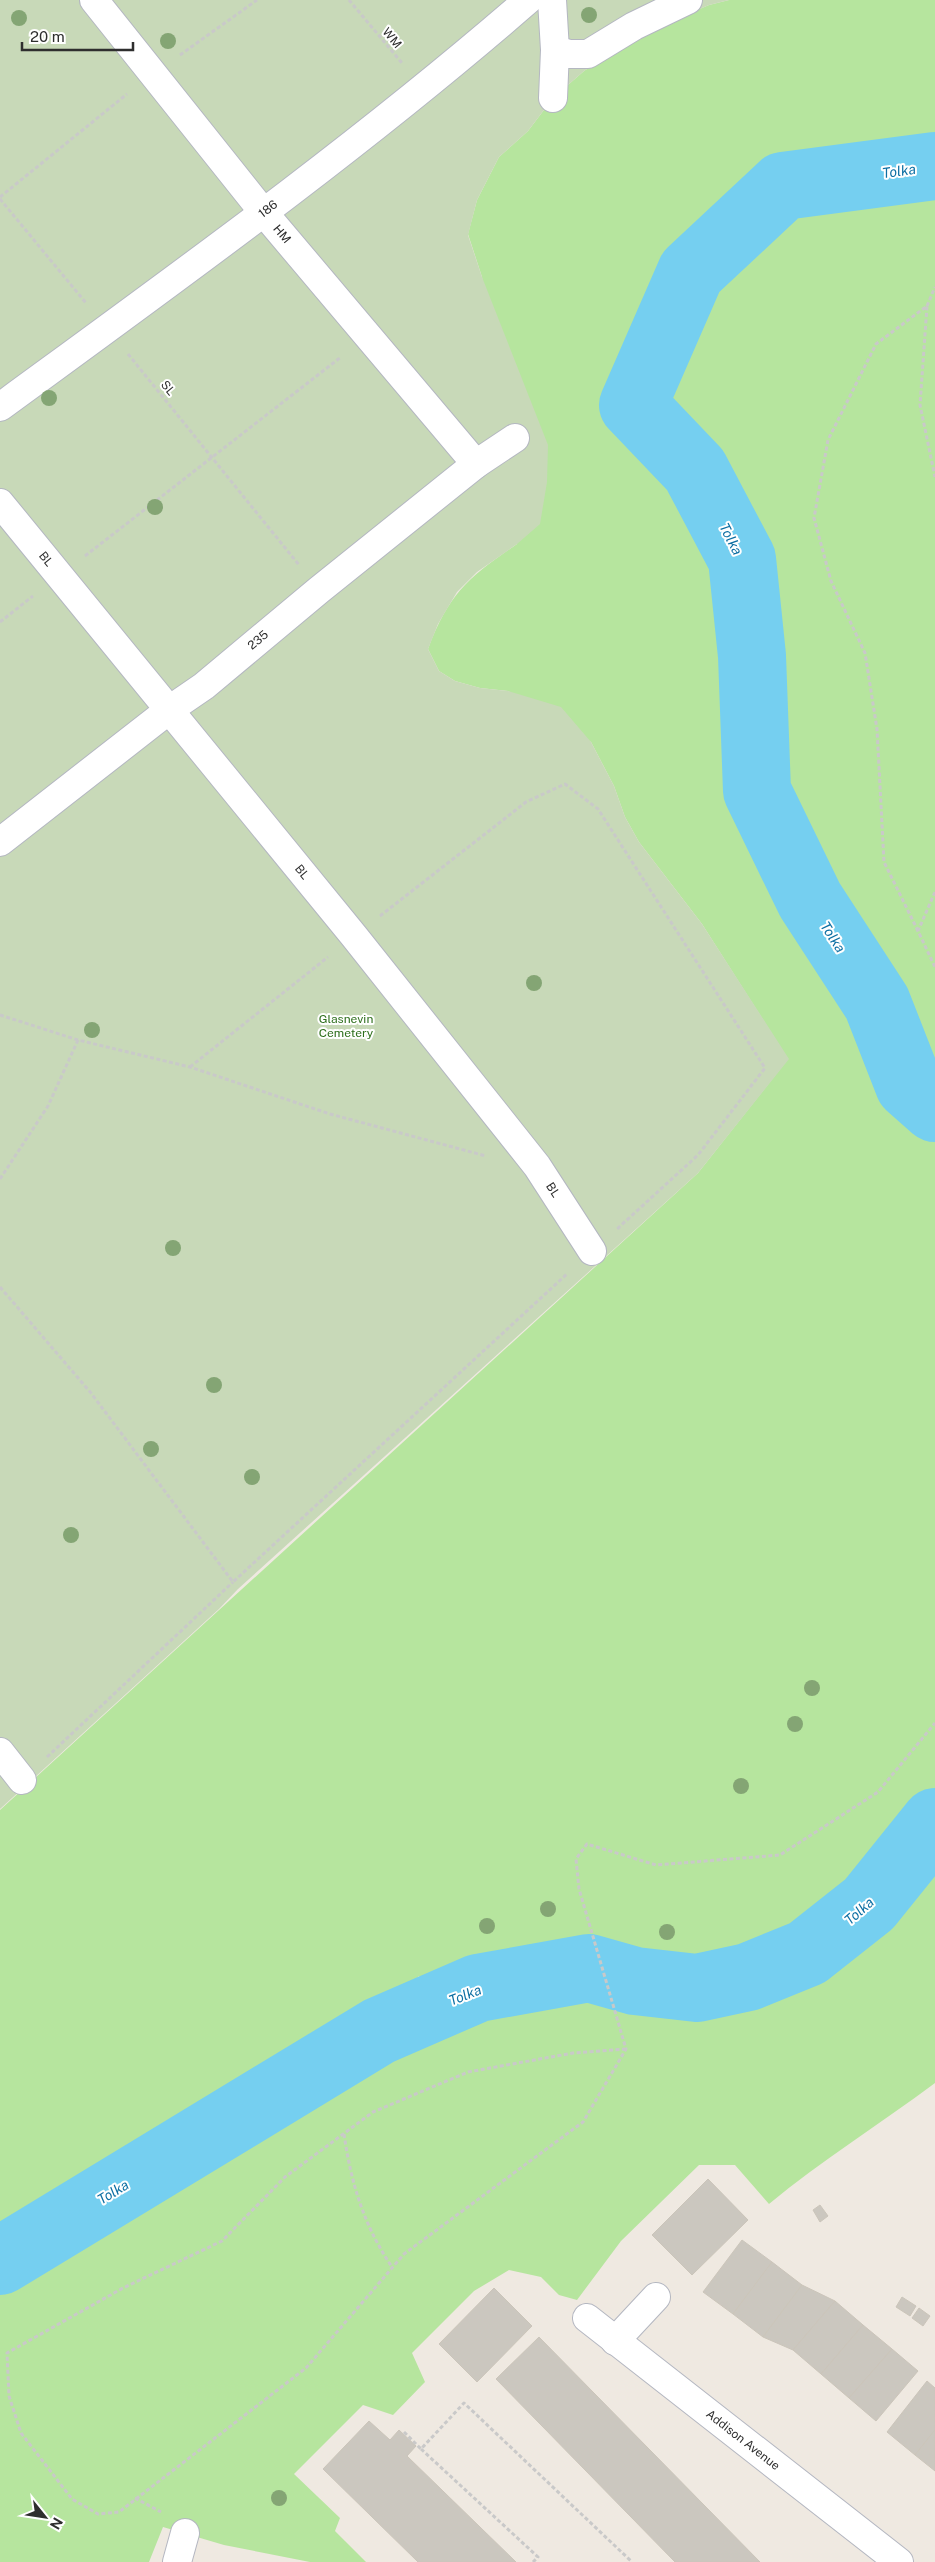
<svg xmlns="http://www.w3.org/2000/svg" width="935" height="2562" font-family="'Public Sans',sans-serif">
	<rect width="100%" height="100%" fill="#efe9e1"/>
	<path fill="#b6e59e" d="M729,0H935V2083C880,2124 822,2160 769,2204L735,2165H699L621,2241L577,2300L559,2295L541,2277L509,2270L474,2291L412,2353L425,2382L393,2415L363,2405L294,2474L340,2518L335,2531L366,2562H310L224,2545L163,2527L149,2562H0V2266L284,2094L378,2038L436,2008L419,1976L411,1986L168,2139L119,2173L0,2224V1810L698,1173L788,1059L702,924L639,842L625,817L614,786L591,742L508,691L480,688L455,681L439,671L428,649C449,593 469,577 517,544L482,277L468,234L477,200L499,157L528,131L553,98L584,71L632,38L709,5Z"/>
	<polygon fill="#c8d9b8" points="0,0 729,0 709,5 632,38 584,71 553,98 528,131 499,157 477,200 468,235 482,277 548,445 547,482 540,524 517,544 477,572 457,592 438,624 428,649 439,671 455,681 480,688 508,691 561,707 591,742 614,786 625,817 639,842 702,924 789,1059 698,1173 238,1589 219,1609 0,1809"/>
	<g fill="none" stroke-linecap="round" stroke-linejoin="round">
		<g stroke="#75cff0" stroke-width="68">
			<polyline points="935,166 783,186 691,272 633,405 695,470 742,559 752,656 757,791 810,900 877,1003 909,1085 935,1108"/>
			<polyline points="0,2261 379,2031 478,1988 589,1968 635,1981 697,1988 748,1977 807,1953 869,1904 935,1822"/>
		</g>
	</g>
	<g fill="#cbc7bf" stroke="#cbc5ba">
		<polygon points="708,2179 748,2220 692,2275 652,2235"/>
		<polygon points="820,2205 828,2216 820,2222 813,2210"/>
		<polygon points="742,2240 772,2262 733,2314 703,2292"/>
		<polygon points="772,2262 802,2285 763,2337 733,2314"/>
		<polygon points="802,2285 835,2301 793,2350 763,2337"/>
		<polygon points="494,2288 532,2326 477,2382 439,2344"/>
		<polygon points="902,2297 916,2306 910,2316 896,2307"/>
		<polygon points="835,2301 863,2325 821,2374 793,2350"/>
		<polygon points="919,2308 930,2316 923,2326 912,2318"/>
		<polygon points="863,2325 892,2349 849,2398 821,2374"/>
		<polygon points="539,2337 760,2562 675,2562 496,2379"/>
		<polygon points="892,2349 918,2371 876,2421 849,2398"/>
		<polygon points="927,2381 935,2388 935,2430 915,2455 887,2432"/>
		<polygon points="369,2421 390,2440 399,2430 416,2446 407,2456 516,2562 418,2562 323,2469"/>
		<polygon points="935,2430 935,2471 915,2455"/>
	</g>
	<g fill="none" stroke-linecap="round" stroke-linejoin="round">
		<g stroke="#b4b7c1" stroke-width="30">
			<g id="minor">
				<polyline points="94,0 264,213 476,464"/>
				<polyline points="552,0 555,50 553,98"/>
				<polyline points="555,50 569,54 588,54 634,26 688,0"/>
				<path d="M0,407C179,276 360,146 528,0"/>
				<polyline points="0,503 354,936 537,1166 592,1251"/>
				<polyline points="0,842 169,710 204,686 319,590 476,464 515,438"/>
				<polyline points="0,1752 22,1780"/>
				<polyline points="587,2318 899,2562"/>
				<polyline points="615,2341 656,2297"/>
				<polyline points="177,2562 185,2533"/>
			</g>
		</g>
		<g stroke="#c9c9c9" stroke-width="3" stroke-dasharray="4 2.5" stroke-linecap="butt">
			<polyline points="349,0 402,63"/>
			<polyline points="180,55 257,0"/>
			<polyline points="0,197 127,94"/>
			<polyline points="0,199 86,303"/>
			<polyline points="927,306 935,287"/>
			<polyline points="128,354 299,565"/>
			<polyline points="85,556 341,357"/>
			<polyline points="0,622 33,596"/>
			<polyline points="935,892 918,931 935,967"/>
			<polyline points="380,916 526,802 565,784 598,809 765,1068 698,1155 617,1229"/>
			<polyline points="918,931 884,862 877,729 865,653 831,581 814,518 828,440 876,344 927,306 920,405 935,477"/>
			<polyline points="0,1015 78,1040 190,1067 330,1114 486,1156"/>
			<polyline points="190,1067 328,957"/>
			<polyline points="0,1179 48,1106 78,1040"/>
			<polyline points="0,1287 91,1393 233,1582 568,1273"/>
			<polyline points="47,1757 233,1582"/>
			<polyline points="626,2049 573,2053 468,2072 373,2112 285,2177 222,2241 123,2288 7,2353 9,2396 21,2433 72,2499 98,2514 119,2512 306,2368 404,2254 583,2122 626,2049 579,1889 576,1859 587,1844 656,1865 780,1855 878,1792 935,1723"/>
			<path d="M344,2134C351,2183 364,2226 392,2267"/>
			<polyline points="404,2432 421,2449 464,2403 632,2562"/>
			<polyline points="421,2449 538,2557 533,2562"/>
			<polyline points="135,2498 161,2512"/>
		</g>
		<use href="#minor" stroke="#fff" stroke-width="28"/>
	</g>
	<g fill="#84a574">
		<circle cx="589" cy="15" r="8"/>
		<circle cx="19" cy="18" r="8"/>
		<circle cx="168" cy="41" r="8"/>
		<circle cx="49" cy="398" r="8"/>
		<circle cx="155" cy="507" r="8"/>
		<circle cx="534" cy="983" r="8"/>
		<circle cx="92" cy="1030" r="8"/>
		<circle cx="173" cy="1248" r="8"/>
		<circle cx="214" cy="1385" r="8"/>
		<circle cx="151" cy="1449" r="8"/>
		<circle cx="252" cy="1477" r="8"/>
		<circle cx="71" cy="1535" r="8"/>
		<circle cx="812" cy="1688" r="8"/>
		<circle cx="795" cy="1724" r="8"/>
		<circle cx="741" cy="1786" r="8"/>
		<circle cx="548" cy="1909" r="8"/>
		<circle cx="487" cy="1926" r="8"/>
		<circle cx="667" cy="1932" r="8"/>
		<circle cx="279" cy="2498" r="8"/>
	</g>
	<g text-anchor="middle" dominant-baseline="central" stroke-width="4" stroke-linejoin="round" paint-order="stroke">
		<g font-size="12" fill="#2e2e2e" stroke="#fff">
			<text transform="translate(392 38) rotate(50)">WM</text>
			<text transform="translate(268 209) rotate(-38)">186</text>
			<text transform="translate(282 234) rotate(50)">HM</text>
			<text transform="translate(168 388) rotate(51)">SL</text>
			<text transform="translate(46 559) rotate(51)">BL</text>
			<text transform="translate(258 640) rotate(-40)">235</text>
			<text transform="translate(302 872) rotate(51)">BL</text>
			<text transform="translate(553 1190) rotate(57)">BL</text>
			<text transform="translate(743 2440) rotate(38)">Addison Avenue</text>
		</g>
		<g font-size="12" fill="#2c6e1b" stroke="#fff">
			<text x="346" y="1019">Glasnevin<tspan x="346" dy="14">Cemetery</tspan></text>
		</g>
		<g font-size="14" font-style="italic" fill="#0d6fa3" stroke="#fff">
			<text transform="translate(899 171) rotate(-8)">Tolka</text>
			<text transform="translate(731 539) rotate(63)">Tolka</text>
			<text transform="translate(833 937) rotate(57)">Tolka</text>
			<text transform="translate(859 1911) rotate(-41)">Tolka</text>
			<text transform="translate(465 1995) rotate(-21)">Tolka</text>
			<text transform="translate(113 2192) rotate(-31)">Tolka</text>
		</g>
	</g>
	<g transform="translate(45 2517) rotate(120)" stroke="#ffffff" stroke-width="4" paint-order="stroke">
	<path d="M0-4L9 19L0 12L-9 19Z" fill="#2e2e2e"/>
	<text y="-8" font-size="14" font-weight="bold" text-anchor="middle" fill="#2e2e2e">N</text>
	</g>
	<path d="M22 42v8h111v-8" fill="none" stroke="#2e2e2e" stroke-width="2.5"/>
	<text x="30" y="42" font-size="15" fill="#2e2e2e" stroke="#ffffff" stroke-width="4" paint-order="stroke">20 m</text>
</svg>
